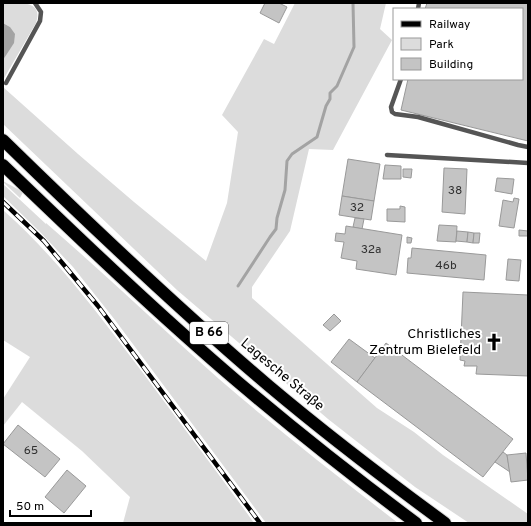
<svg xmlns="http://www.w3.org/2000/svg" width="531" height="526" font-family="Overpass,sans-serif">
	<rect width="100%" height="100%" fill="#fff"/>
	<g fill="#dcdcdc">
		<path d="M3,3C18,3 44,0 36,23L3,80V60L5,57L10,27L3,23Z"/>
		<polygon points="295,3 386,3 380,29 392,40 333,150 309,149 290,231 252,287 252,298 377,408 414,432 443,455 528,514 528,523 469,523 415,487 328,419 177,290 3,124 3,87 78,154 134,202 206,261 227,203 238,132 222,115 264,39 274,44"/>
		<polygon points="3,181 23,192 20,198 3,182"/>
		<path d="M3,184L46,224V223C105,274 161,328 219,379C277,429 337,476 398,523H266L115,320L73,267L41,233L3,196Z"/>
		<path d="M3,210C54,255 96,311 137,365C176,418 216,470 254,523H123L130,497L82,451L22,402L3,426V399L30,357L3,340Z"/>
	</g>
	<polygon fill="#a3a3a3" points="3,23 10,27 15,34 14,43 3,60"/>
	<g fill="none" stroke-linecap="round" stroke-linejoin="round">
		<polyline stroke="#a3a3a3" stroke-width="3" points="238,286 270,237 276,229 277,218 285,190 287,161 292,154 317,137 326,106 330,99 330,93 337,86 354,47 353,3"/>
	</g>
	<g fill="#c4c4c4" stroke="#999">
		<polygon points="265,3 279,3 287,7 279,23 260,13"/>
		<polygon points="427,3 528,3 528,141 401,110 408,79 522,79 522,9 425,9"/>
		<polygon points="348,159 380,164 374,201 342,196"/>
		<polygon points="385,165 401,166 401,179 383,179"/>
		<polygon points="444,168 467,169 465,214 442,212"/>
		<polygon points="403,169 412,169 411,178 403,177"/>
		<polygon points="497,178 514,179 512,194 495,191"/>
		<polygon points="342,196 374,201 371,220 339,215"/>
		<polygon points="514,198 519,199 514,228 499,226 503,200 513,202"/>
		<polygon points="400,206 405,207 405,222 387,221 387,209 400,209"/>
		<polygon points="355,218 364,219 362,229 353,227"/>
		<polygon points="439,225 457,226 456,242 437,241"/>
		<polygon points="346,226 402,235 396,275 356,269 357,261 341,258 344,242 335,241 336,233 345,234"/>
		<polygon points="519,230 528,231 528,236 519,236"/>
		<polygon points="457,231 468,232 467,242 456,241"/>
		<polygon points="468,232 474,233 473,243 467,242"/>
		<polygon points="474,233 480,233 479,243 473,243"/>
		<polygon points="407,237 412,238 411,243 407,243"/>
		<polygon points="412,248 486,255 484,280 407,273 408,258 411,258"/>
		<polygon points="508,259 521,260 519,281 506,280"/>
		<polygon points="463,292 528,295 528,376 476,374 477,366 464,366 465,361 460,360"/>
		<polygon points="334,314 341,321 330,331 323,325"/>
		<polygon points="349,339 375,358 357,382 331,362"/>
		<polygon points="386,343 513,439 483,477 357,382"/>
		<polygon points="18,425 60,459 45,477 3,444"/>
		<polygon points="503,452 507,455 510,472 495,462"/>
		<polygon points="526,453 528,480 511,482 507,455"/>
		<polygon points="67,470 86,486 64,513 45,497"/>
	</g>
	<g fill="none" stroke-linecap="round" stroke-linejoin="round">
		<g stroke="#dbdbdb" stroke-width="14">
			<g id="highway">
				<path d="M3,140C89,224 177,308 269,386C326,434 385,479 445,523"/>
				<path d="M3,165C80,239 157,313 238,382C296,431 355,478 416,523"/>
			</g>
		</g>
		<g stroke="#555" stroke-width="4.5">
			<polyline points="418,9 419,3"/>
			<polyline points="401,79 391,107 392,112 395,114 418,117 518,145 528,147"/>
			<polyline points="6,83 40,21 41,12 35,3"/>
			<polyline points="387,155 528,163"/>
		</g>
		<use href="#highway" stroke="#000" stroke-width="12"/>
		<g stroke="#000" stroke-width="4.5">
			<polyline id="rail" points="3,202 44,241 98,306 260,523"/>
		</g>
		<use href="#rail" stroke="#fff" stroke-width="3" stroke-dasharray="9" stroke-linecap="butt"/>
	</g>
	<defs>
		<g id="church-bare" transform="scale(1.38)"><path d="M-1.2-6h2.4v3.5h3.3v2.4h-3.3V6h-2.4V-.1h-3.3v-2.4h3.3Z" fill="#000" stroke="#fff" stroke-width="2.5" paint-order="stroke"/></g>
	</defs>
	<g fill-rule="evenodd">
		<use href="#church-bare" x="494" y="342"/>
	</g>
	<g text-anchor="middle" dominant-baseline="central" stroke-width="4" stroke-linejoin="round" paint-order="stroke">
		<g font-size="12" fill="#313131">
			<text x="455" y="191">38</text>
			<text x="357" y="208">32</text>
			<text x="371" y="250">32a</text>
			<text x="446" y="266">46b</text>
			<text x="31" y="451">65</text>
		</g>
		<rect fill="#fff" stroke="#4c4c4c" stroke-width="1" x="190" y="322" width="38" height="22" rx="3"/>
		<g font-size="13" font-weight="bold" fill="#000">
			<text x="209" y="333">B 66</text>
		</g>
		<g font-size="14" fill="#000" stroke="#fff" text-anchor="end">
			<text x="481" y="334">Christliches<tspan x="481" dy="16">Zentrum Bielefeld</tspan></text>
		</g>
		<g font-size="14" fill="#000" stroke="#fff">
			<text transform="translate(282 375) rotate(40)">Lagesche Straße</text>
		</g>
	</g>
	<rect width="531" height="526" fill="none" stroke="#000000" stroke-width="8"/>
	<rect x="393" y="8" width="130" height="72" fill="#ffffff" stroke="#999999"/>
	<rect x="401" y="21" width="20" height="6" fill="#000000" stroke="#999999"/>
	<text x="429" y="28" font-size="12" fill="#000000">Railway</text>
	<rect x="401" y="38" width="20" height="12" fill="#dcdcdc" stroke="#999999"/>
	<text x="429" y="48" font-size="12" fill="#000000">Park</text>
	<rect x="401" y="58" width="20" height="12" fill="#c4c4c4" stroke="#999999"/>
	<text x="429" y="68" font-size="12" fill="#000000">Building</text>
	<path d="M10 510v6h81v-6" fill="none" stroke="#000000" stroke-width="2"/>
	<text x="16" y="510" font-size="12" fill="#000000" stroke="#ffffff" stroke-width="3" paint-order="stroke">50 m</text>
</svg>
